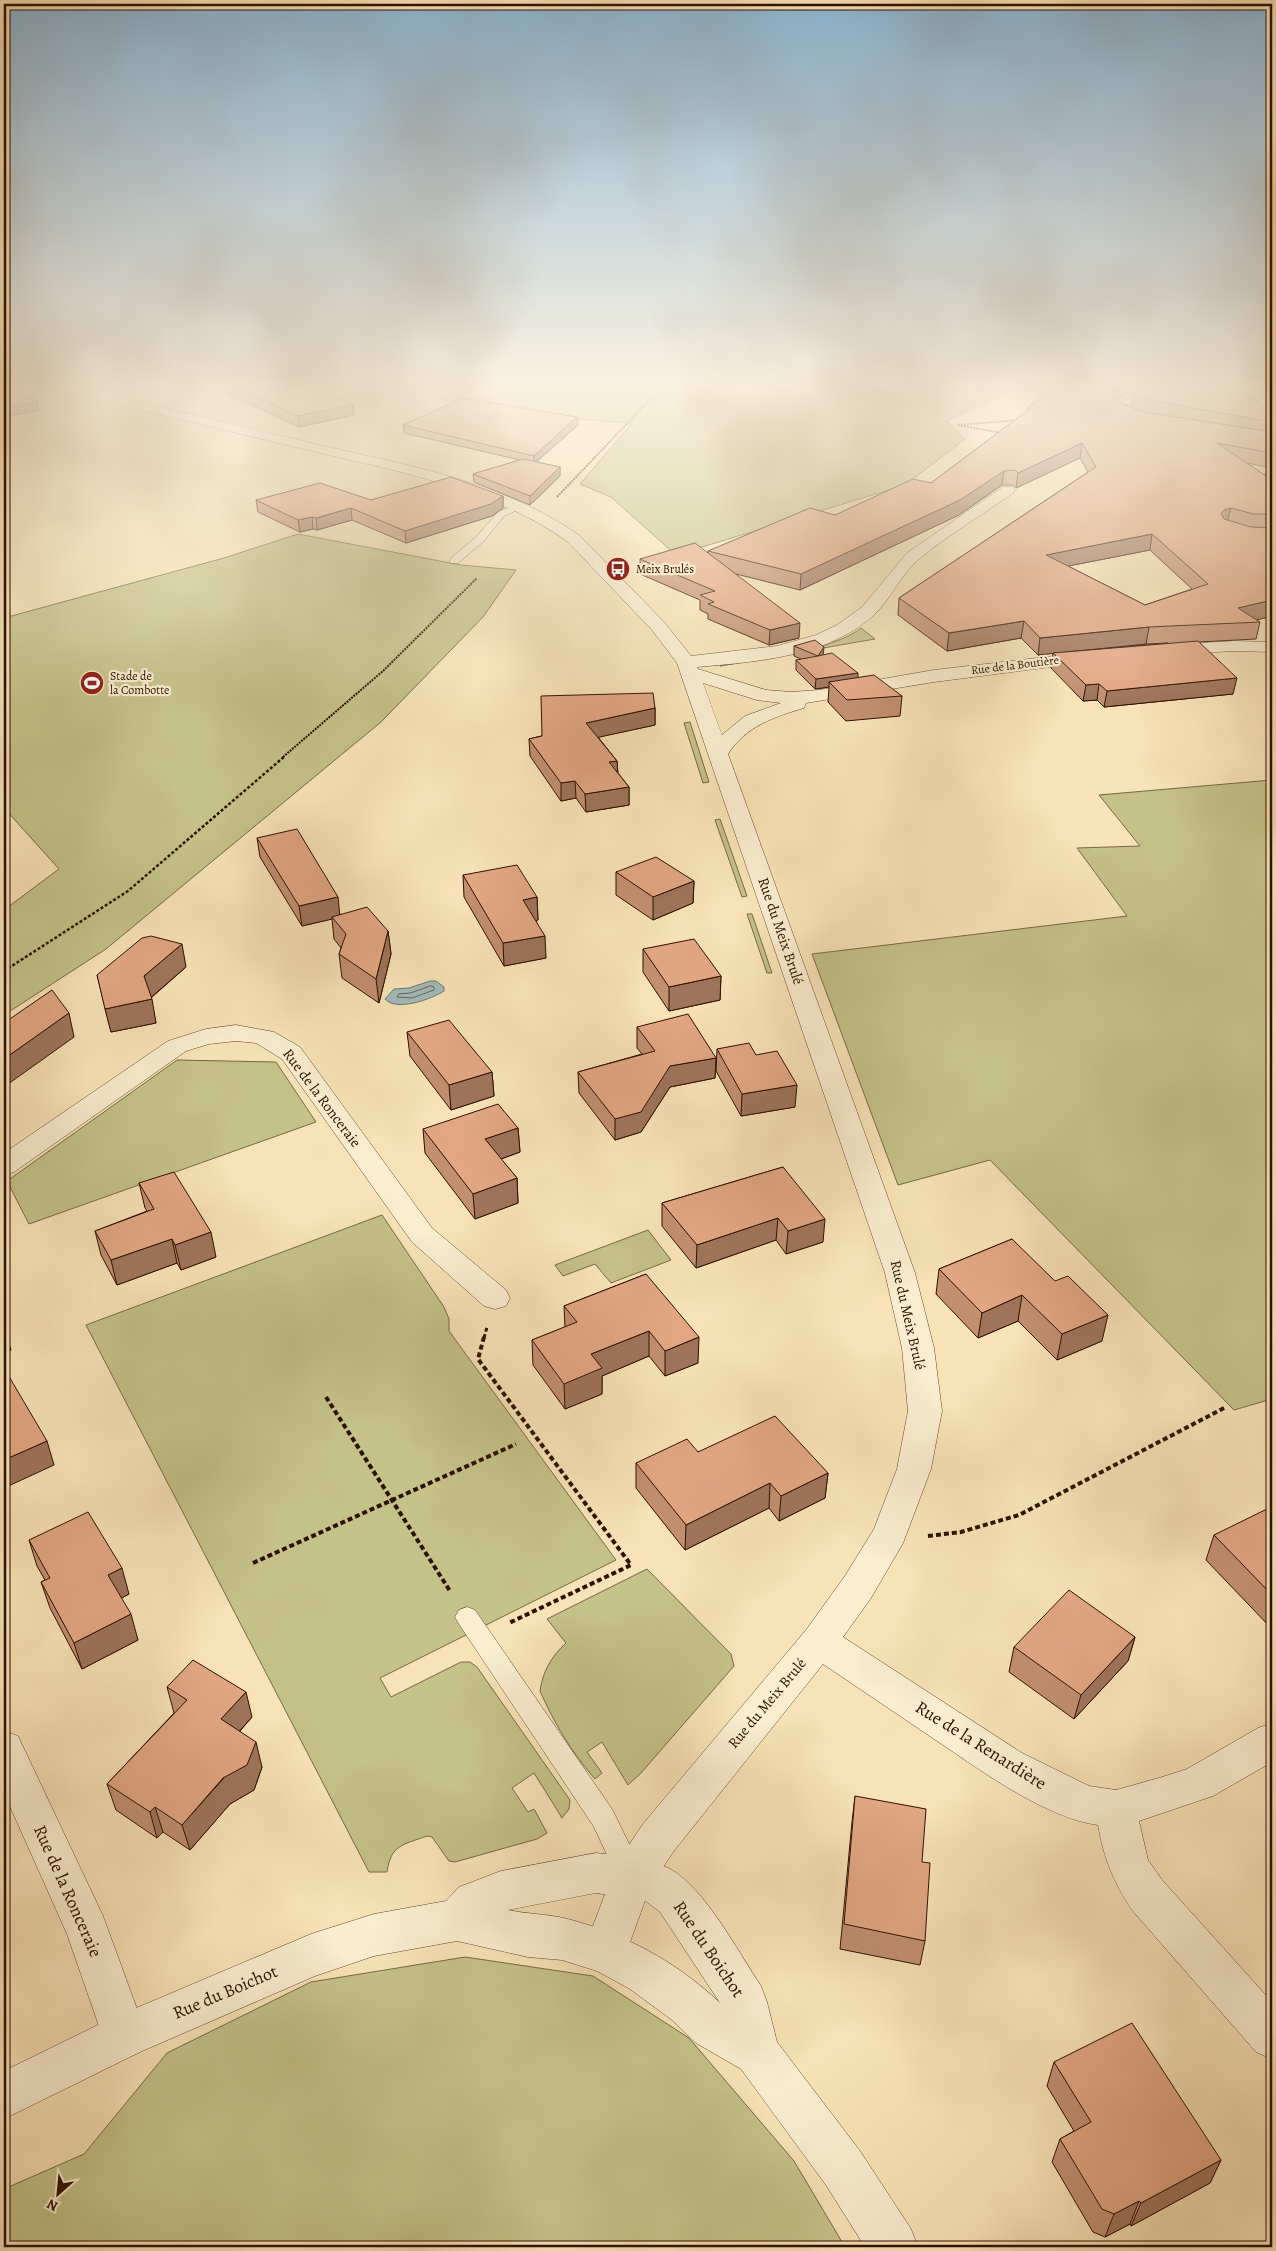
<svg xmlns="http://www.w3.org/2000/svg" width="1276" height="2251" font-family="Alegreya,serif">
	<rect width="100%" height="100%" fill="#f7e3b7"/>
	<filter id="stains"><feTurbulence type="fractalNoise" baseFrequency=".004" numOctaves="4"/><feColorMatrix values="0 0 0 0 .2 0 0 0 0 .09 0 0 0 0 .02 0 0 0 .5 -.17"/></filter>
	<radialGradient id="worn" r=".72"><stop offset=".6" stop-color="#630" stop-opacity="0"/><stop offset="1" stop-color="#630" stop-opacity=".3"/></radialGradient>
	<g fill="#c4c189" stroke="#786844">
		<polygon points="377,387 1021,387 946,421 965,439 905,485 676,555 611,497 580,484 632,423 577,419 575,423"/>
		<polygon points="298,534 461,565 516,570 483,617 381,722 106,949 4,1015 4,910 59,869 4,808 4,618 224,558"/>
		<path d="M861,628L875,639L720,666C758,659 832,651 861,628Z"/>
		<polygon points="690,722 709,782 703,783 684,723"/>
		<polygon points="1272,780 1272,1399 1234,1410 990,1160 898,1185 812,954 1127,916 1077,848 1140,846 1099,795"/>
		<polygon points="720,819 747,896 742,897 715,820"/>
		<polygon points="747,914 752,914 772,973 767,973"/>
		<polygon points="177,1060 276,1062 316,1122 29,1224 7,1181"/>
		<path d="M382,1215L444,1307L449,1319V1331L616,1560L380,1678L391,1697L461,1662H470L477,1667L570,1800L569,1809L562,1818L534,1773L512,1788L528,1812L534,1809L547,1833L537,1839L455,1862L449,1861L432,1837L427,1836C403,1845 391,1844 387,1872H369L86,1325Z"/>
		<polygon points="648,1230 671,1260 611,1283 595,1264 563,1276 555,1265"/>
		<path d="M647,1569L731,1654L734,1666L641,1773L628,1785L602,1742L587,1752L602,1773L595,1779C572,1753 554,1723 540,1691C543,1671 551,1657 566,1643L547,1619Z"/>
		<polygon points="465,1957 593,1976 689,2038 794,2161 845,2247 4,2247 4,2189 84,2154 167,2053 311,1982"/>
	</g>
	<path fill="#a2bbba" stroke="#737770" d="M430,981H436L444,987V991C432,999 396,1012 385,999L394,989L409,988Z"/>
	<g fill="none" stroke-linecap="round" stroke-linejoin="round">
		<polygon stroke="#68665d" stroke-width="1" points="431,986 434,987 434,990 412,998 397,997 399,994 410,993"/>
		<g stroke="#60452e" stroke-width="1">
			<g id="service">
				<polygon points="517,504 522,507 520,509 504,516 484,541 458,563 450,563 450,559 476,537 498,512"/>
				<polygon points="467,1607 475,1610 612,1809 645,1876 641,1885 631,1889 621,1885 594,1827 459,1624 455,1617 459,1610"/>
			</g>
		</g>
		<g stroke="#60452e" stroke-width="1">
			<g id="minor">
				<path d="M55,387H78C160,407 242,426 324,446C411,466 506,483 580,536L664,622L691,656L777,646L816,635L837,625L862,607L907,553L1003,487H1013L1015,490L1013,493C982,515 948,535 919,559C901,574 891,599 874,615C828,657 755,662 697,667L698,669L766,690L791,692L819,690L934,670L1089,652L1095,653L1098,657L1095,661L1089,662L934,682L806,703L804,708C774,717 746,726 728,754L915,1273L934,1348L942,1411L931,1469L903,1543L871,1598L843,1637L1022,1753L1089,1786L1116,1790L1159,1778L1187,1769L1258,1728L1272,1723V1762L1213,1796L1139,1821L1148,1860L1162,1880L1272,2002V2059L1256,2052L1132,1910C1113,1881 1104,1859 1098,1825C1047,1818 986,1774 943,1745C903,1718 863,1691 823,1664L673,1852L650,1887L621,1967L605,1974L589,1967L583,1952L617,1863L643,1824L806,1630L845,1576L874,1529L897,1469L908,1411L902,1348L885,1273L677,663L652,630L568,542C495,489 399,472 312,451C229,431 145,411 61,391ZM703,683L757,700L781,703L745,716L722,735Z"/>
				<polygon points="1141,387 1155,387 1127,410 1153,418 1155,421 1153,424 1148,425 1118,417 1113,409"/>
				<polygon points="1234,641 1272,642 1272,652 1234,651 1166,655 1160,654 1157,650 1160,646 1166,645"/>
				<polygon points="236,1025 274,1032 300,1047 432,1228 506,1290 510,1298 506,1306 495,1309 484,1306 412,1242 282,1059 256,1043 236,1041 209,1044 186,1051 14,1172 4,1175 4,1153 168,1041 206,1029"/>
				<polygon points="4,1731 18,1736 103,1916 147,2036 140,2052 124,2059 108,2052 67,1934 4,1793"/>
			</g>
		</g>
		<g stroke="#60452e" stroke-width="1">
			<path id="tertiary" d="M596,1853C621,1856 648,1857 670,1869C705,1888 738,1952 761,1986L767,2002L777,2042L860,2151L911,2229L918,2247H865L826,2185L741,2069L696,2043L672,2020L630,1989L597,1971L562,1960L528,1957L457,1941L374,1956L315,1976L140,2052L4,2119V2071L108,2020L311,1934L374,1914L446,1901L459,1887L501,1871ZM596,1893L644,1900L660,1912L720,2003C676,1961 623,1933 564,1918C546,1914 526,1914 508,1910Z"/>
		</g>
		<g stroke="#2d1000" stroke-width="2" stroke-dasharray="2 1" stroke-linecap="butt">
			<polyline points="1262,407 1272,406"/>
			<polyline points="958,425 1003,433"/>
			<polyline points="958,425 1019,420"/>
			<polyline points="1261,474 1272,476"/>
			<polyline points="557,497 662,387"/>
			<polyline points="283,757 383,671 477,578"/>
		</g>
		<polyline stroke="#2d1000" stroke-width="2.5" stroke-dasharray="3 2" stroke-linecap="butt" points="4,971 128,891 285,756"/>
		<polyline stroke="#2d1000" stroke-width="3" stroke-dasharray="4 2.5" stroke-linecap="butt" points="484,1338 487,1327"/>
		<g stroke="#2d1000" stroke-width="4" stroke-dasharray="5 3" stroke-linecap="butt">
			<polyline points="484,1337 478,1359 631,1565 509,1623"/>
			<polyline points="326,1397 450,1591"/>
			<polyline points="928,1536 961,1532 1019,1515 1226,1407"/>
			<polyline points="253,1563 516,1444"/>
		</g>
		<use href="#service" fill="#faedd0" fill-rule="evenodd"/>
		<use href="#minor" fill="#faedd0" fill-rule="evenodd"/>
		<use href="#tertiary" fill="#faedd0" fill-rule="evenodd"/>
	</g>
	<g fill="#c28f71" stroke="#2d1000" fill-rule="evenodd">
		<polygon points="213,387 310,387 353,404 354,415 299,427"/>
		<path d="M1056,387H1136L1116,401L1117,402L1131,407L1133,395L1143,387H1272V398L1253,399L1272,422V468L1247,463L1272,480V616L1256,620L1260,622L1256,639L1199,642L1233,694L1104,707L1097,700L1083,701L1051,668L1053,653L1038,655L1021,638L947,651L898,615L899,598L1088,472L1080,458L1016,488L1013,485H1002L959,515L800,590L736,574L799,638L769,645L708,619V614L700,610V600L640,574V559L708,553V551L835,515L931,483L1028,410V407ZM1150,550L1192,589L1145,605L1068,566ZM1168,643L1091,650L1146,644Z"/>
		<polygon points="577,417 578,425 536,462 560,467 560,476 530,505 474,482 473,474 520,460 404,433 403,425"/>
		<polygon points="503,496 503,508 492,516 406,543 352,520 317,530 313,529 300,532 258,512 256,500 371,500"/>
		<polygon points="794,646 823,655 858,677 902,696 900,716 846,721 828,702 829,687 815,689 796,670 796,660 801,659 794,656"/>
		<polygon points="655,708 655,725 598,737 617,761 618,773 629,787 629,805 586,812 576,798 561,801 530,756 529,739"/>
		<polygon points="257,838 340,914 388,931 391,954 379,1003 342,978 339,954 341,948 334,939 332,919 302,926 260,857"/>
		<polygon points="616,872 694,881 693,903 653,920 616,895"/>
		<polygon points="463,875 537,897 538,920 536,920 546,958 504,966 464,897"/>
		<polygon points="643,949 721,976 720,1000 669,1011 643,972"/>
		<polygon points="186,967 151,998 156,1023 111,1032 97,975"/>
		<polygon points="637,1027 716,1058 715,1078 670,1087 641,1132 615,1140 579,1093 578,1072 642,1054 637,1048"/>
		<polygon points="407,1032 492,1072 494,1096 451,1110 410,1056"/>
		<polygon points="717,1049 756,1055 795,1107 741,1116 716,1071"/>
		<polygon points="518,1128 520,1152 501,1159 517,1178 518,1203 475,1219 425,1153 423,1129"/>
		<polygon points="783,1167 823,1242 786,1254 776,1240 696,1268 662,1226 662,1203"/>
		<polygon points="139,1183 216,1257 181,1270 177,1263 117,1285 101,1255 95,1231 147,1211 145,1208"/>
		<polygon points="1012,1239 1102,1341 1057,1360 1018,1321 978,1338 936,1294 939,1269"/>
		<polygon points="646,1274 698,1363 665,1376 649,1356 602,1376 602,1394 565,1409 533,1365 532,1340 565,1327 564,1306"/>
		<polygon points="698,1452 828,1473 825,1498 779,1521 769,1508 685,1550 636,1488 636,1463"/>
		<polygon points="1272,1514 1272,1629 1206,1560 1214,1535"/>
		<polygon points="29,1540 129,1594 121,1598 138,1640 82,1669 50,1608 41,1582 45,1580 37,1566"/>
		<polygon points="1135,1637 1128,1661 1074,1719 1009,1672 1014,1647"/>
		<polygon points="167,1687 252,1717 240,1731 262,1767 254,1790 230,1804 190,1850 163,1832 157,1838 116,1810 107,1784 174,1713"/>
		<polygon points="855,1796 925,1941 920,1965 840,1949 852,1822"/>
		<polygon points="1054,2062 1221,2160 1210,2183 1131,2226 1130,2224 1105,2237 1093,2232 1052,2162 1060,2139 1074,2131 1047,2086"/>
	</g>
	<g fill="#9e745c" stroke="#2d1000">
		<polygon points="1118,387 1136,387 1115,401 1113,397 1117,388"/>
		<polygon points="37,401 39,410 4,418 4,408"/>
		<polygon points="353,404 354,415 299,427 298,416"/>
		<polygon points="577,417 578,425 534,464 534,456"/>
		<polygon points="1082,443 1080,458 1016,488 1018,473"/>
		<polygon points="560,467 560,476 530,505 530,496"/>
		<polygon points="1004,471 1002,485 959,515 800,590 801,574"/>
		<polygon points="503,496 503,508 492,516 406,543 405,531"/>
		<polygon points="351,508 352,520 317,530 316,518"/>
		<polygon points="1231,508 1227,523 1220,525 1221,513 1224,510"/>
		<polygon points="312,517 313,529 300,532 298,520"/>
		<polygon points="1152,534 1150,550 1043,571 1046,555"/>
		<polygon points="1272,600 1272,616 1245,623 1238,608"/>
		<polygon points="1024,621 1021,638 947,651 949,633"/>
		<polygon points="800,623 799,638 769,645 770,630"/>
		<polygon points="1149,627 1146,644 1038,655 1040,638"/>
		<polygon points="824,647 823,657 818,656"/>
		<polygon points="858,673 858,683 829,682 829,687 815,689 816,679"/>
		<polygon points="1237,678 1233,694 1104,707 1107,691"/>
		<polygon points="1099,684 1097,700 1083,701 1086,685"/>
		<polygon points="655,708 655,725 586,740 586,723"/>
		<polygon points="617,761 618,778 609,762"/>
		<polygon points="575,781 576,798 561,801 561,783"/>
		<polygon points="629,787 629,805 586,812 585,794"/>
		<polygon points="694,881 693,903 653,920 653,897"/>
		<polygon points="338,897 340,917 332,917 332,919 302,926 299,906"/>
		<polygon points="537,897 538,920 524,923 523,900"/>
		<polygon points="388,931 391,954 379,1003 376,979"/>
		<polygon points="545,936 546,958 504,966 503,943"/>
		<polygon points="182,944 186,967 149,999 144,976"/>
		<polygon points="721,976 720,1000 669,1011 669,987"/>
		<polygon points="152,999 156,1023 111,1032 105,1009"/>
		<polygon points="69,1013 74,1037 4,1087 4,1059"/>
		<polygon points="716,1058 715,1078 670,1087 641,1132 615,1140 615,1119 670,1066"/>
		<polygon points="492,1072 494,1096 451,1110 449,1085"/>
		<polygon points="797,1085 795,1107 741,1116 742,1094"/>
		<polygon points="518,1128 520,1152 487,1164 485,1139"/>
		<polygon points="517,1178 518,1203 475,1219 473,1194"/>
		<polygon points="778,1218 776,1240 696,1268 697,1245"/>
		<polygon points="825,1219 823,1242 786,1254 788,1231"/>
		<polygon points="211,1232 216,1257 181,1270 175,1245"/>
		<polygon points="172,1239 177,1263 117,1285 111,1260"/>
		<polygon points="1022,1295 1018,1321 978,1338 982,1313"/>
		<polygon points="1108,1315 1102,1341 1057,1360 1062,1334"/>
		<polygon points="4,1327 11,1350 4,1356"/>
		<polygon points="649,1331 649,1356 602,1376 602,1394 565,1409 564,1384 591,1354"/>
		<polygon points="699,1337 698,1363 665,1376 665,1351"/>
		<polygon points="47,1441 54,1465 4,1488 4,1460"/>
		<polygon points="828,1473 825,1498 779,1521 781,1496"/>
		<polygon points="770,1483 769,1508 685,1550 686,1525"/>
		<polygon points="122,1568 129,1594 116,1601 108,1575"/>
		<polygon points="131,1614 138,1640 82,1669 74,1643"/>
		<polygon points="1135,1637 1128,1661 1074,1719 1081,1695"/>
		<polygon points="246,1692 252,1717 227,1745 221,1719"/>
		<polygon points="256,1742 262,1767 254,1790 230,1804 190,1850 182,1825"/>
		<polygon points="155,1807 163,1832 157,1838 150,1812"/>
		<polygon points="1221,2160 1210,2183 1131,2226 1141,2203"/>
		<polygon points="1139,2201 1130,2224 1105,2237 1114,2214"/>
	</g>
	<g fill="#e2a683" stroke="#2d1000" fill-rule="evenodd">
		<polygon points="234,387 310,387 353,404 298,416"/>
		<path d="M1056,387H1118L1117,388L1113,397L1117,402L1144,412L1272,432V453L1217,443L1272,480V514H1253L1231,508L1224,510L1221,513L1224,519L1251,527L1272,528V600L1238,608L1260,622L1149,627L1040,638L1024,621L949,633L899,598L1096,467L1082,443L1018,473L1015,470L1004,471L960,500L801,574L708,551L810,508L835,515L913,479L931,483L1031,408L1028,407ZM1152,534L1208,584L1145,605L1046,555Z"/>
		<polygon points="1143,387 1235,387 1272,411 1272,422 1148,400 1133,395"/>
		<polygon points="4,388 37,401 4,408"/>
		<polygon points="463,398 577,417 534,456 403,425"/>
		<polygon points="523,459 560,467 530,496 473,474"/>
		<polygon points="451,477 503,496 491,504 405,531 351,508 316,518 312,517 298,520 256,500 320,483 371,500"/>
		<polygon points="695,543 800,623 770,630 708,604 714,602 700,595 715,591 640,559"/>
		<polygon points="815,640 824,647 818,656 832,653 858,673 816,679 796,660 818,656 794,646"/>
		<polygon points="1198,641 1237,678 1107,691 1099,684 1086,685 1053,653"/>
		<polygon points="874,675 902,696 847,700 829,682"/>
		<polygon points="653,693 655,708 586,723 617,761 609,762 629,787 585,794 575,781 561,783 529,739 542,736 541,696"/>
		<polygon points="297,829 338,897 299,906 257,838"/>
		<polygon points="656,857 694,881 653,897 616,872"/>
		<polygon points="517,865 537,897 523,900 545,936 503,943 463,875"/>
		<polygon points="367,907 388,931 376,979 339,954 346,934 332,917"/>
		<polygon points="151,936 182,944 144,976 152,999 105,1009 97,975 142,938"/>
		<polygon points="694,939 721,976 669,987 643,949"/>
		<polygon points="52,990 69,1013 4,1059 4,1023"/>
		<polygon points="688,1014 716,1058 670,1066 641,1112 615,1119 578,1072 655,1051 637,1027"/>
		<polygon points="449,1020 492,1072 449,1085 407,1032"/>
		<polygon points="749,1043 756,1055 777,1051 797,1085 742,1094 717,1049"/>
		<polygon points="498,1104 518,1128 485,1139 517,1178 473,1194 423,1129"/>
		<polygon points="783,1167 825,1219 788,1231 778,1218 697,1245 662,1203"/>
		<polygon points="174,1172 211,1232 175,1245 172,1239 111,1260 95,1231 154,1209 139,1183"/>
		<polygon points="1012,1239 1055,1281 1068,1276 1108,1315 1062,1334 1022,1295 982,1313 939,1269"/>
		<polygon points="646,1274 699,1337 665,1351 649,1331 591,1354 602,1368 564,1384 532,1340 577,1322 564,1306"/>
		<polygon points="4,1368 47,1441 4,1460"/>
		<polygon points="775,1416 828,1473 781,1496 770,1483 686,1525 636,1463 687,1439 698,1452"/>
		<polygon points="1267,1509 1272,1514 1272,1595 1214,1535"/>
		<polygon points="88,1512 122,1568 108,1575 131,1614 74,1643 41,1582 50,1578 29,1540"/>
		<polygon points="1069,1590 1135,1637 1081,1695 1014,1647"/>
		<polygon points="193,1660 246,1692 221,1719 256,1742 247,1765 223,1778 182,1825 155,1807 150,1812 107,1784 187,1700 167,1687"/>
		<polygon points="855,1796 926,1809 922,1862 930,1863 925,1941 844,1924"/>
		<polygon points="1132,2023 1221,2160 1141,2203 1139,2201 1114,2214 1102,2209 1060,2139 1091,2122 1054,2062"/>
	</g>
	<linearGradient id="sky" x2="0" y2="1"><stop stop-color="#8cb7d6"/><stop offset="0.55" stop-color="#fbf2df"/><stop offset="1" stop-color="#fbf2df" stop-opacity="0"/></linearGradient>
	<rect width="1276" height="702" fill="url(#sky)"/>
	<defs>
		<g id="bus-disc" transform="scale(1.25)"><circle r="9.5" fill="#8f2418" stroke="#faedd0"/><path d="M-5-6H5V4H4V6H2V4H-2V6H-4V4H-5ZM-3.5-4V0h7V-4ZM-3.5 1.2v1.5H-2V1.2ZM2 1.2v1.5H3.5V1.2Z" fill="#fff"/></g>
		<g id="stadium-disc" transform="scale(1.25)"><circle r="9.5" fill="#8f2418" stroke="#faedd0"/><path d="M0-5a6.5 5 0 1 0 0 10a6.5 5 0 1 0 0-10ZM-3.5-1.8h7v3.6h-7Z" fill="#fff"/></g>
	</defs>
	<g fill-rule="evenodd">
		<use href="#bus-disc" x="618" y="569"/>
		<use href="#stadium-disc" x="92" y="683"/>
	</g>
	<g text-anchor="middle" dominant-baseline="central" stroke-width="4.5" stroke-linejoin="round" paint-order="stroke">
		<g font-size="12" fill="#2d1000" stroke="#faedd0" text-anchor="start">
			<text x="636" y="569">Meix Brulés</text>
			<text x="110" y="676">Stade de<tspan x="110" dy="14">la Combotte</tspan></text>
		</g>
		<g font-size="12" fill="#2d1000" stroke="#faedd0">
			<text transform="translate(1015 665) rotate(-7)">Rue de la Boutière</text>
		</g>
		<g font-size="15" fill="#2d1000" stroke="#faedd0">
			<text transform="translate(781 931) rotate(71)">Rue du Meix Brulé</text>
			<text transform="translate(322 1098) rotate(53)">Rue de la Ronceraie</text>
			<text transform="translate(908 1315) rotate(77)">Rue du Meix Brulé</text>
			<text transform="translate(767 1703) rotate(-50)">Rue du Meix Brulé</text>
		</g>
		<g font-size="18" fill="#2d1000" stroke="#faedd0">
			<text transform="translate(981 1745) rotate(32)">Rue de la Renardière</text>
			<text transform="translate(68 1891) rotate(66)">Rue de la Ronceraie</text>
			<text transform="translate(709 1949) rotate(56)">Rue du Boichot</text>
			<text transform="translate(225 1992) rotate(-23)">Rue du Boichot</text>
		</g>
	</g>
	<rect width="1276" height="2251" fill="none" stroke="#f7e3b7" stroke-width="20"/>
	<rect x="5" y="5" width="1266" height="2241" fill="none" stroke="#2d1000" stroke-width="2.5"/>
	<rect x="10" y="10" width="1256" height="2231" fill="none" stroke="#2d1000"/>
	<g transform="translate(58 2194) rotate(207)" stroke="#faedd0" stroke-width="4" paint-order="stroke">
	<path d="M0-4L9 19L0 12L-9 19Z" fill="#2d1000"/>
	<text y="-8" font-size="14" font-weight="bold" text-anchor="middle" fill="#2d1000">N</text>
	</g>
	<rect width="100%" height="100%" filter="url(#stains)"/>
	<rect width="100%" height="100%" fill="url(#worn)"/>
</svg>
